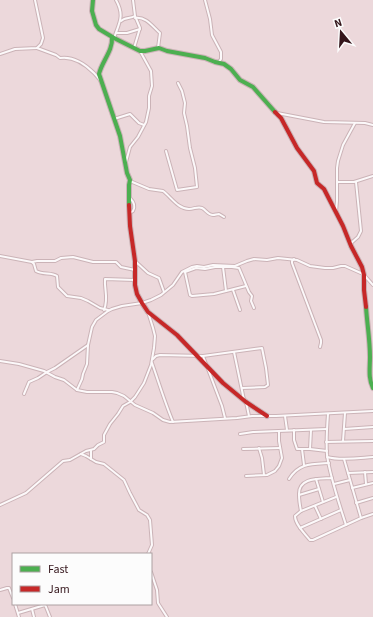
<svg xmlns="http://www.w3.org/2000/svg" width="373" height="617" font-family="'Source Sans 3',sans-serif">
	<rect width="100%" height="100%" fill="#ecd8db"/>
	<g fill="none" stroke-linecap="round" stroke-linejoin="round">
		<g stroke="#cbb3b7" stroke-width="4">
			<g id="street">
				<polyline points="205,0 210,19 212,35 221,52 221,59 218,63"/>
				<path d="M135,18C146,16 153,27 160,33L158,48"/>
				<path d="M121,21C125,17 130,19 135,16L133,0"/>
				<polyline points="116,33 127,33 140,29"/>
				<path d="M114,38C119,23 125,16 116,0"/>
				<path d="M37,48L56,55L60,58C73,56 84,63 94,73C96,75 98,78 100,80"/>
				<polyline points="134,48 140,28 135,16"/>
				<polyline points="0,54 15,49 37,48 41,44 43,38 35,0"/>
				<polyline points="277,113 324,122 365,123 373,125"/>
				<polyline points="114,119 130,114 139,123 144,125"/>
				<polyline points="166,151 177,190 197,187 195,168 190,148 187,126 184,113 185,103 182,91 178,83"/>
				<polyline points="126,162 130,147 138,137 146,122 149,108 149,96 152,86 151,71 140,51"/>
				<path d="M130,181L149,189L163,191C171,197 178,209 189,209C194,209 198,206 202,208C206,210 208,215 213,215C215,215 217,214 219,214L224,217"/>
				<polyline points="338,182 354,182 373,176"/>
				<path d="M130,198C133,201 136,206 133,211L130,213"/>
				<polyline points="336,212 337,201 337,168 338,161 343,145 355,123"/>
				<polyline points="350,244 358,237 361,231 356,182"/>
				<path d="M0,256L32,262L34,264L36,271C43,275 51,272 57,276L58,287L67,296L81,298L88,301L100,308L108,310"/>
				<polyline points="294,259 292,261 292,263 321,340 321,343 320,347"/>
				<polyline points="135,261 148,273 159,278 164,292"/>
				<polyline points="32,262 37,261 55,261 61,258 73,257 93,262 116,262 121,267 135,270"/>
				<polyline points="223,267 226,291"/>
				<polyline points="185,272 196,268 205,269 215,267 232,267 239,268 249,292 252,296 251,301 254,308"/>
				<polyline points="185,272 190,295 192,296 214,294 246,286"/>
				<polyline points="365,276 373,285"/>
				<polyline points="233,290 240,310"/>
				<path d="M104,310C109,297 104,291 105,279L135,280"/>
				<polyline points="234,352 244,400"/>
				<polyline points="203,356 206,364"/>
				<polyline points="153,359 156,356 160,355 203,356 262,348 266,368 268,385 265,387 242,388"/>
				<polyline points="0,361 19,364 44,371 55,377 64,380 77,390 87,392 112,392 117,393 124,396 135,405 153,413 163,420 170,422 237,418 252,416 276,416 373,411"/>
				<path d="M152,363C159,383 165,403 173,422"/>
				<polyline points="208,369 222,406 225,418"/>
				<polyline points="77,390 82,379 83,374 87,364 88,345 92,327 96,320 108,311 112,309 122,306 142,303 151,300 161,295 173,285 182,272 192,267 197,266 204,267 213,265 235,266 247,261 254,259 267,260 278,258 297,260 310,266 325,268 333,268 341,266 345,266 363,274"/>
				<polyline points="24,394 29,382 38,378 47,372 55,368 88,345"/>
				<polyline points="246,402 249,416"/>
				<path d="M328,414C327,427 326,441 327,455C330,477 339,503 346,525"/>
				<polyline points="285,416 287,430"/>
				<polyline points="344,429 373,427"/>
				<polyline points="294,430 294,440 297,449 310,449 327,451"/>
				<polyline points="240,434 253,432 327,429"/>
				<polyline points="343,441 345,413"/>
				<polyline points="326,442 373,441"/>
				<polyline points="259,448 262,458 264,475"/>
				<polyline points="243,449 280,448"/>
				<polyline points="302,449 304,465"/>
				<polyline points="310,449 311,430"/>
				<polyline points="91,450 91,459"/>
				<polyline points="81,454 86,456 96,462 104,464 124,480 130,493 139,510 147,515 150,520 152,545 148,554"/>
				<path d="M327,457C341,461 359,458 373,457"/>
				<polyline points="344,459 361,518"/>
				<polyline points="365,472 366,484"/>
				<polyline points="348,473 373,472"/>
				<polyline points="246,476 267,475 275,471 279,466 282,458 279,441 279,431"/>
				<path d="M289,479C299,463 311,464 329,463"/>
				<polyline points="316,479 323,502"/>
				<polyline points="334,484 350,480"/>
				<polyline points="352,488 373,483"/>
				<polyline points="299,495 319,489"/>
				<path d="M336,497L301,511L295,516C295,524 304,533 310,540H313L361,518L373,514"/>
				<polyline points="356,503 373,498"/>
				<polyline points="0,505 26,493 63,461 70,460 86,451 94,449 98,445 104,442 104,435 110,424 118,414 123,406 130,402 135,397 144,383 151,365 154,348 155,336 153,328 148,312"/>
				<polyline points="315,506 321,519"/>
				<path d="M301,511C300,506 299,500 299,495C298,477 319,479 332,478"/>
				<polyline points="300,528 341,510"/>
				<polyline points="151,572 157,590 158,603 167,617"/>
				<polyline points="0,590 7,588 9,588 13,598"/>
				<polyline points="15,604 19,617"/>
				<polyline points="32,609 34,617"/>
				<polyline points="18,613 45,605 46,607 50,617"/>
			</g>
		</g>
		<g stroke="#cbb3b7" stroke-width="6">
			<g id="fast">
				<polyline points="93,0 92,11 96,25 99,29 114,38 140,51 145,51 159,48 167,51 205,58 215,62 224,64 231,69 240,80 253,87 275,112"/>
				<path d="M112,37C113,51 102,61 99,74L120,136L127,173L130,180L129,185V205"/>
				<path d="M366,307C367,323 370,340 370,357C370,368 368,378 373,388"/>
			</g>
		</g>
		<g stroke="#cbb3b7" stroke-width="6">
			<g id="jam">
				<polyline points="275,112 281,118 297,148 314,171 317,183 324,189 343,226 351,246 362,267 364,275 364,290 366,307"/>
				<polyline points="129,205 130,226 135,261 135,285 137,294 142,303 148,312 177,335 223,383 246,402 267,416"/>
			</g>
		</g>
		<use href="#street" stroke="#fcf9fa" stroke-width="2"/>
		<use href="#fast" stroke="#4caf50" stroke-width="4"/>
		<use href="#jam" stroke="#c62828" stroke-width="4"/>
	</g>
	<rect x="12" y="553" width="140" height="52" fill="#fcfcfc" stroke="#aca0a2"/>
	<rect x="20" y="566" width="20" height="6" fill="#4caf50" stroke="#aca0a2"/>
	<text x="48" y="573" font-size="12" fill="#34151b">Fast</text>
	<rect x="20" y="586" width="20" height="6" fill="#c62828" stroke="#aca0a2"/>
	<text x="48" y="593" font-size="12" fill="#34151b">Jam</text>
	<g transform="translate(341 32) rotate(342)" stroke="#fcfcfc" stroke-width="3" paint-order="stroke">
	<path d="M0-3L7 15L0 10L-7 15Z" fill="#34151b"/>
	<text y="-6" font-size="11" font-weight="bold" text-anchor="middle" fill="#34151b">N</text>
	</g>
</svg>
